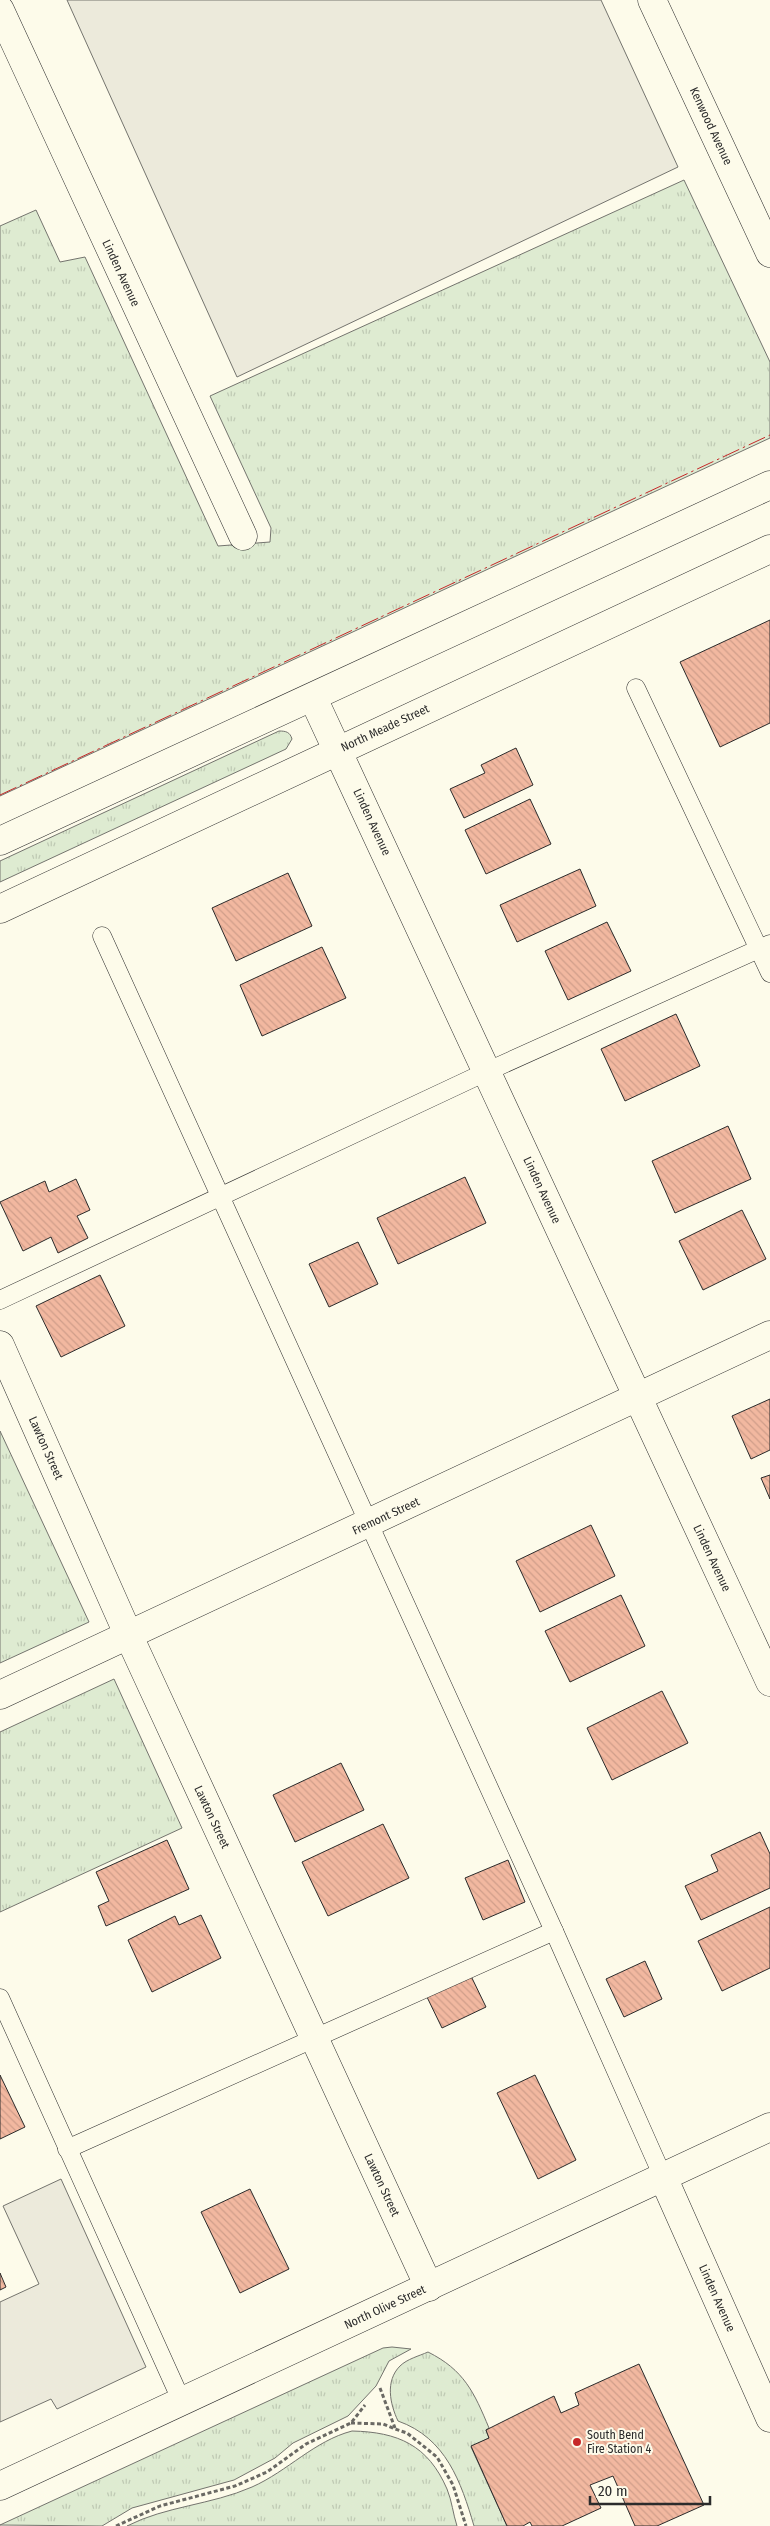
<svg xmlns="http://www.w3.org/2000/svg" width="770" height="2526" font-family="'Fira Sans Condensed',sans-serif">
	<defs>
		<pattern id="grass-tufts" width="24" height="20" patternUnits="userSpaceOnUse" patternTransform="scale(1.25)"><rect width="24" height="20" fill="#deebd1"/><path d="M3 7l-1-3M5 7V3M7 7l1-3M15 17l-1-3M17 17v-4M19 17l1-3" fill="none" stroke="#bfcab4"/></pattern>
		<pattern id="building-back-hatch" width="6" height="6" patternUnits="userSpaceOnUse" patternTransform="scale(1.25)"><rect width="6" height="6" fill="#f2b8a0"/><path d="M-1 5l2 2M0 0l6 6M5-1l2 2" fill="none" stroke="#d09e8a"/></pattern>
	</defs>
	<rect width="100%" height="100%" fill="#fdfbea"/>
	<g fill="url(#grass-tufts)" stroke="#74746e">
		<polygon points="684,180 770,362 770,438 0,796 0,226 36,210 60,262 85,257 218,546 270,542 271,528 210,396"/>
		<path d="M279,731C286,731 290,732 292,739L286,749L0,882V861Z"/>
		<polygon points="0,1431 89,1622 0,1663"/>
		<polygon points="114,1679 182,1828 0,1912 0,1732"/>
		<polygon points="392,2347 411,2349 389,2361 376,2386 348,2416 293,2443 275,2458 234,2480 132,2508 102,2526 0,2525 383,2348"/>
		<path d="M428,2352C464,2370 474,2392 489,2428L486,2430L489,2438L471,2447L507,2526H474C461,2482 446,2438 398,2421C390,2404 385,2381 400,2366C407,2359 419,2356 428,2352Z"/>
		<path d="M352,2431C398,2432 428,2445 447,2489C452,2501 453,2514 457,2526H127C166,2506 211,2505 252,2487C288,2471 314,2441 352,2431Z"/>
	</g>
	<g fill="#eceadb" stroke="#74746e">
		<polygon points="67,0 601,0 678,167 237,377"/>
		<polygon points="61,2179 146,2367 57,2409 51,2399 0,2422 0,2302 39,2284 3,2206"/>
	</g>
	<g fill="url(#building-back-hatch)" stroke="#2b2b2b">
		<polygon points="770,620 770,723 720,747 680,662"/>
		<polygon points="516,748 533,785 464,818 450,789 485,773 481,765"/>
		<polygon points="530,799 551,844 486,874 465,830"/>
		<polygon points="580,869 596,906 517,942 500,905"/>
		<polygon points="288,873 312,926 236,961 212,908"/>
		<polygon points="607,922 631,971 568,1000 545,951"/>
		<polygon points="322,947 346,998 262,1036 240,985"/>
		<polygon points="676,1014 700,1066 625,1101 601,1049"/>
		<polygon points="728,1126 751,1179 675,1213 652,1161"/>
		<polygon points="465,1177 486,1223 398,1264 377,1218"/>
		<polygon points="76,1179 90,1210 77,1216 88,1238 58,1253 51,1237 23,1251 0,1202 45,1181 49,1192"/>
		<polygon points="742,1210 766,1259 703,1290 679,1241"/>
		<polygon points="358,1242 378,1284 329,1307 309,1264"/>
		<polygon points="100,1275 125,1326 61,1357 36,1306"/>
		<polygon points="770,1399 770,1450 751,1459 732,1416"/>
		<polygon points="770,1475 770,1499 761,1478"/>
		<polygon points="591,1525 615,1576 540,1612 516,1561"/>
		<polygon points="621,1595 645,1646 570,1682 545,1631"/>
		<polygon points="662,1691 688,1743 612,1780 587,1728"/>
		<polygon points="341,1763 364,1810 295,1842 273,1795"/>
		<polygon points="383,1824 409,1878 328,1916 302,1862"/>
		<polygon points="760,1832 770,1854 770,1888 701,1920 685,1886 718,1871 711,1855"/>
		<polygon points="167,1840 189,1889 106,1926 98,1906 109,1901 96,1872"/>
		<polygon points="508,1860 525,1902 483,1920 465,1878"/>
		<polygon points="770,1907 770,1968 722,1991 698,1941"/>
		<polygon points="201,1915 221,1958 152,1992 128,1940 175,1916 179,1925"/>
		<polygon points="645,1961 662,1999 624,2017 606,1979"/>
		<polygon points="470,1974 486,2007 442,2028 426,1995"/>
		<polygon points="0,2075 25,2127 0,2139"/>
		<polygon points="535,2075 576,2160 538,2179 497,2093"/>
		<polygon points="250,2189 289,2269 240,2293 201,2212"/>
		<polygon points="0,2273 6,2287 0,2290"/>
		<polygon points="639,2364 704,2505 657,2526 635,2526 613,2476 590,2485 601,2508 562,2526 532,2526 530,2522 523,2526 507,2526 471,2446 489,2438 486,2430 554,2396 561,2413 579,2405 575,2393"/>
	</g>
	<g fill="none" stroke-linecap="round" stroke-linejoin="round">
		<g stroke="#2b2b2b" stroke-width="19">
			<g id="service">
				<polyline points="636,688 770,973"/>
				<polyline points="102,936 554,1931 663,2177"/>
				<polyline points="0,1300 488,1071 770,944"/>
				<polyline points="0,1998 182,2402"/>
				<polyline points="67,2149 554,1931"/>
			</g>
		</g>
		<g stroke="#2b2b2b" stroke-width="29">
			<g id="minor">
				<polyline points="652,0 770,253"/>
				<polyline points="0,10 243,536"/>
				<polyline points="313,698 770,1682"/>
				<polyline points="0,1345 128,1634 429,2287"/>
				<polyline points="0,1695 770,1335"/>
				<polyline points="663,2177 770,2418"/>
			</g>
		</g>
		<g stroke="#2b2b2b" stroke-width="29">
			<g id="tertiary">
				<polyline points="0,841 770,485"/>
				<polyline points="0,909 770,549"/>
				<polyline points="0,2486 770,2127"/>
			</g>
		</g>
		<g stroke="#6a6964" stroke-width="3" stroke-dasharray="4 2.5" stroke-linecap="butt">
			<polyline points="380,2388 395,2428"/>
			<polyline points="351,2423 383,2424 395,2429 407,2433 437,2457 453,2485 466,2526"/>
			<polyline points="116,2526 160,2506 235,2486 267,2472 306,2444 351,2423 365,2405"/>
		</g>
		<use href="#service" stroke="#fdfbea" stroke-width="18"/>
		<use href="#minor" stroke="#fdfbea" stroke-width="28"/>
		<use href="#tertiary" stroke="#fdfbea" stroke-width="28"/>
		<polyline stroke="#c62828" stroke-width="1" stroke-dasharray="18 4 2.5 4" stroke-linecap="butt" points="0,795 770,435"/>
	</g>
	<circle fill="#c62828" stroke="#fdfbea" stroke-width="2" cx="577" cy="2442" r="5"/>
	<g text-anchor="middle" dominant-baseline="central" stroke-width="4" stroke-linejoin="round" paint-order="stroke">
		<g font-size="12" fill="#2b2b2b" stroke="#fdfbea">
			<text transform="translate(711 126) rotate(65)">Kenwood Avenue</text>
			<text transform="translate(121 273) rotate(65)">Linden Avenue</text>
			<text transform="translate(385 728) rotate(-25)">North Meade Street</text>
			<text transform="translate(372 822) rotate(65)">Linden Avenue</text>
			<text transform="translate(542 1190) rotate(65)">Linden Avenue</text>
			<text transform="translate(46 1448) rotate(66)">Lawton Street</text>
			<text transform="translate(386 1516) rotate(-25)">Fremont Street</text>
			<text transform="translate(712 1558) rotate(65)">Linden Avenue</text>
			<text transform="translate(212 1817) rotate(65)">Lawton Street</text>
			<text transform="translate(382 2185) rotate(65)">Lawton Street</text>
			<text transform="translate(717 2298) rotate(66)">Linden Avenue</text>
			<text transform="translate(385 2307) rotate(-25)">North Olive Street</text>
		</g>
		<g font-size="12" fill="#2b2b2b" stroke="#fdfbea" text-anchor="start">
			<text x="587" y="2435">South Bend<tspan x="587" dy="14">Fire Station 4</tspan></text>
		</g>
	</g>
	<path d="M590 2496v8h120v-8" fill="none" stroke="#2b2b2b" stroke-width="2.5"/>
	<text x="598" y="2496" font-size="15" fill="#2b2b2b" stroke="#fdfbea" stroke-width="4" paint-order="stroke">20 m</text>
</svg>
